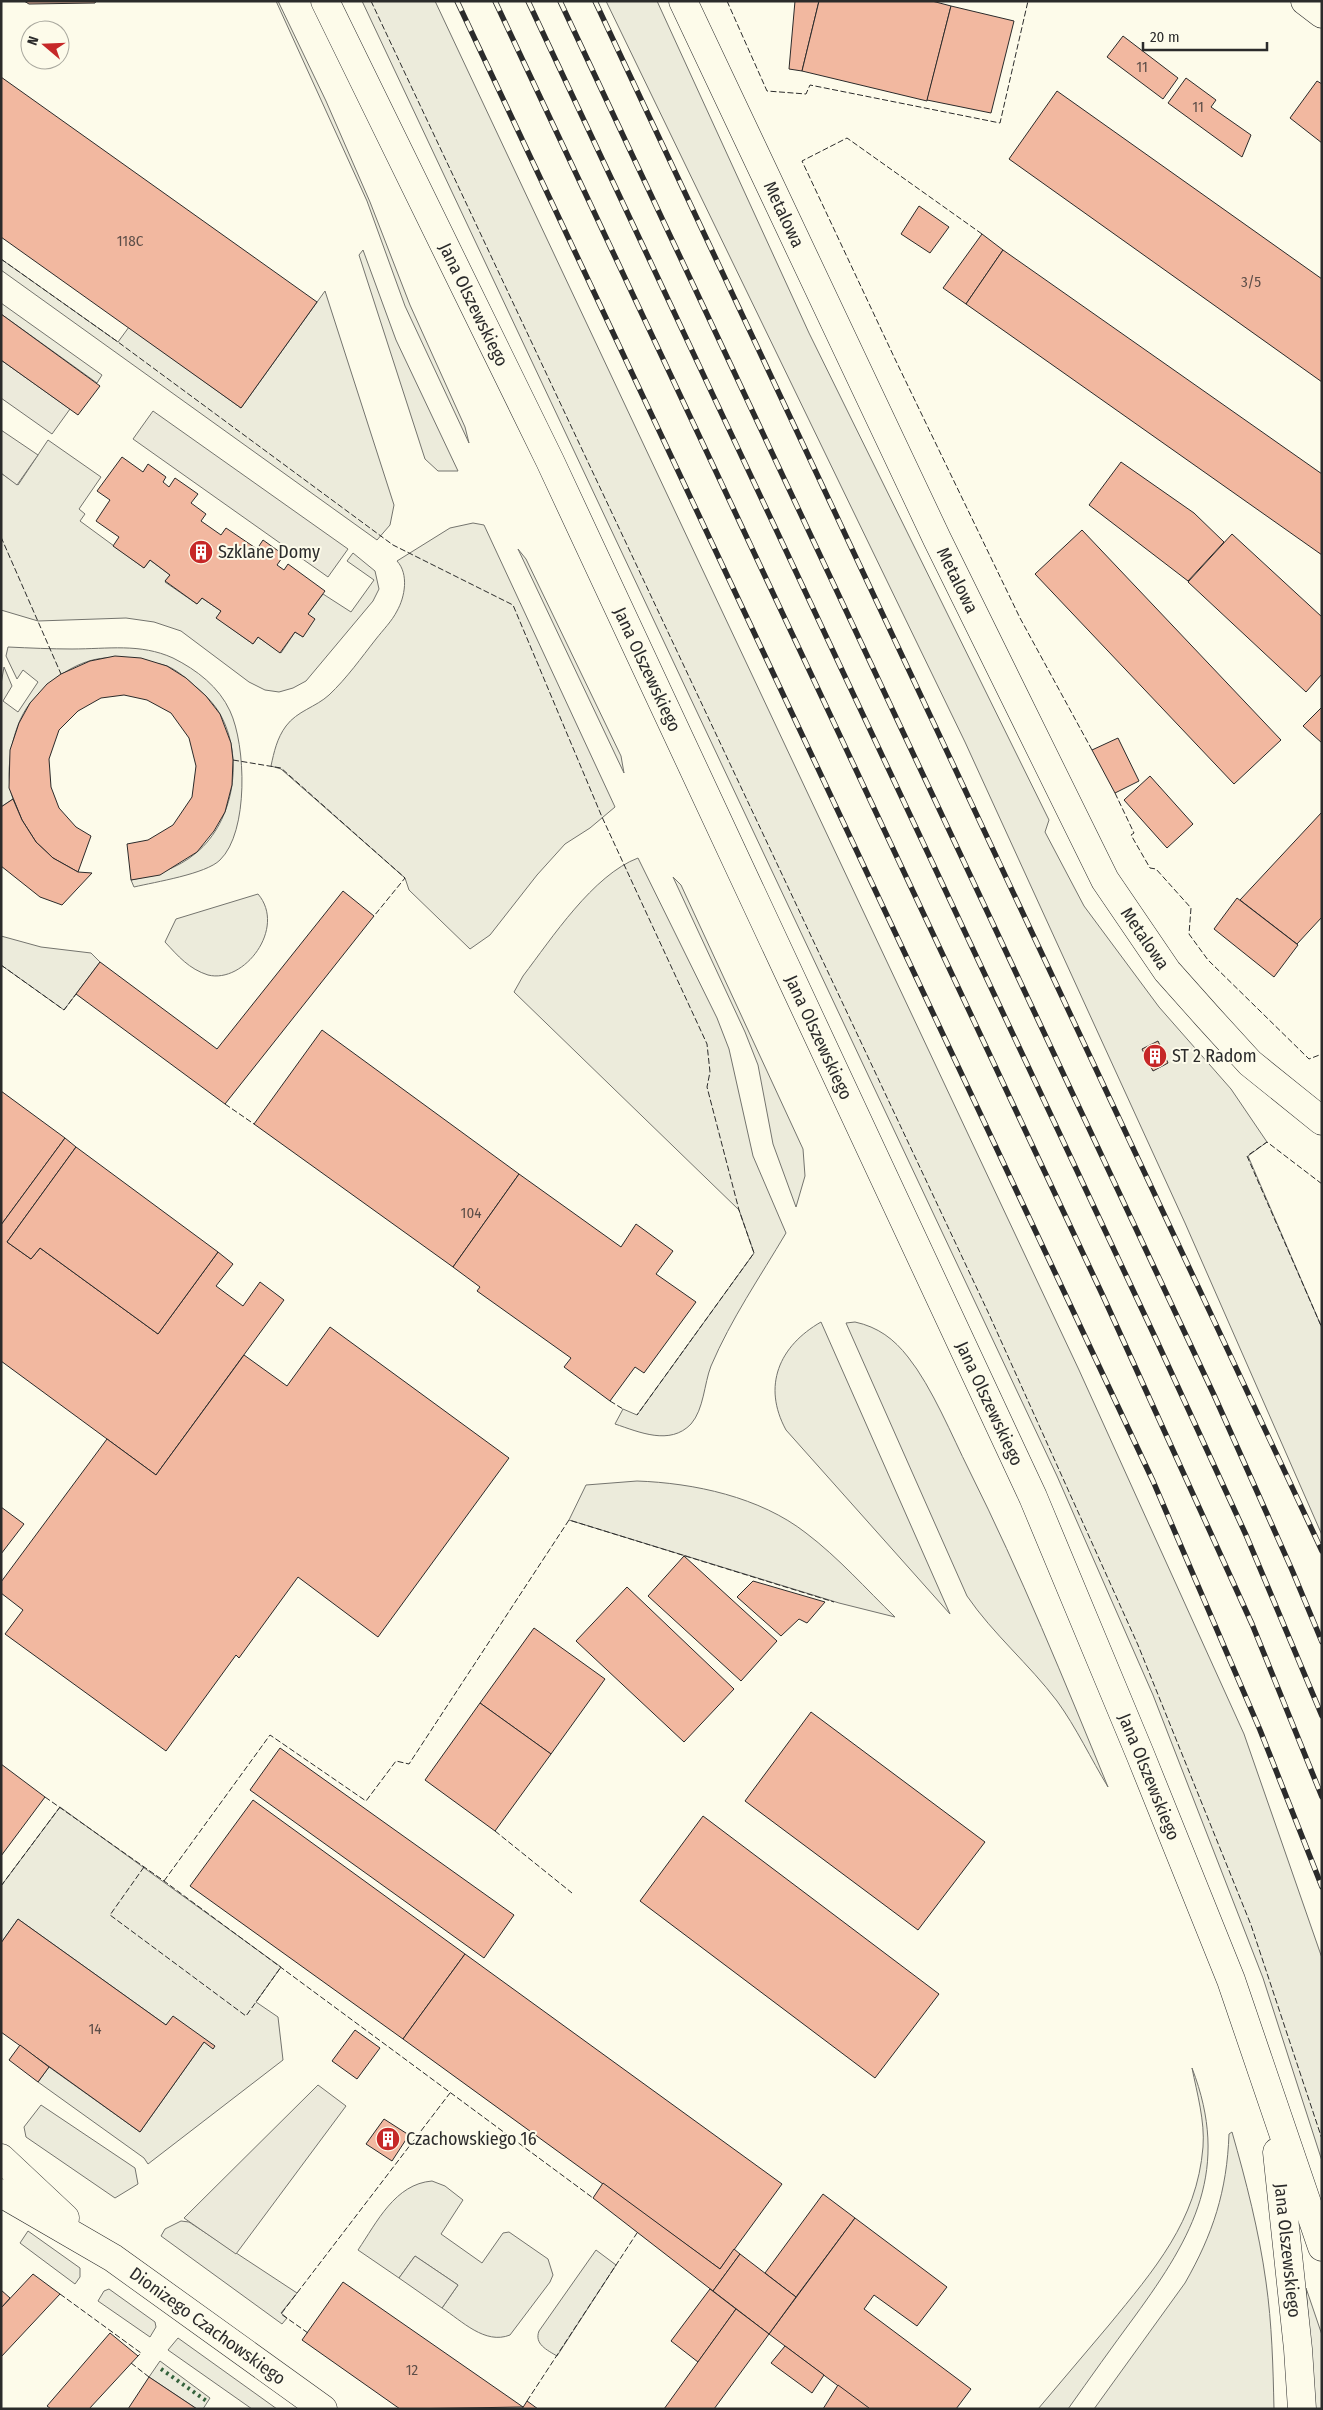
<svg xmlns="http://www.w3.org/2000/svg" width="1323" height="2410" font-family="'Fira Sans Condensed',sans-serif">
	<rect width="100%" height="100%" fill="#fdfbea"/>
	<g fill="#ecebdb" stroke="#74746e">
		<polygon points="276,1 278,1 326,101 370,202 410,305 465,427 469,443 405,306 367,201"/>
		<polygon points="362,1 435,1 1079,1370 1244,1734 1322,1958 1322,2161 1263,1978 1153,1695 1057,1476"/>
		<polygon points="606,1 657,1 809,333 1049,820 1045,832 1084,906 1159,1007 1231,1089 1267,1142 1248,1156 1322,1328 1322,1535 1185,1223 965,742"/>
		<polygon points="363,250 396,340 458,471 438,471 425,459 359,255"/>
		<polygon points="1,259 118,342 129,327 241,408 325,291 394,505 390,525 377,540 1,270"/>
		<polygon points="1,303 102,375 97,383 1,314"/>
		<polygon points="48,440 101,477 79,509 85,514 80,521 144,568 150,560 170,575 165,582 197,604 202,598 221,611 217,618 253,644 258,637 281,653 295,632 303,637 308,614 323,594 351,612 374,580 347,561 353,553 375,571 379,589 373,601 306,681 293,688 279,692 265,690 249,682 181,631 154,622 126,618 38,621 1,610 1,473 18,485"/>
		<path d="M473,523L484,525L615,807L590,828L565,844L537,875L490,935L470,949L409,890L405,878L281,769L271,766C274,752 277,738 286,726C297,711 316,707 329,695C347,678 361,658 376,639C383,630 392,621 397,611C405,597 409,574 397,561L450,528Z"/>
		<polygon points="518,549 526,559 621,756 624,773"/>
		<path d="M8,647C30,648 51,649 72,649C108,649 140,643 173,658C197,670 219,687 230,711C246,745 249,832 220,860C206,874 155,882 134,887L131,880C155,875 177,869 196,853C235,821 244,756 220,714C214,703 204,694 195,686C187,679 177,670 167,666C159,663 149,663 141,661C110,655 90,656 62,674C52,680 43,691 34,699C13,719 3,772 13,799L1,807V684L4,667L12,686L3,701L18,712L38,682L23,670L17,679L6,656Z"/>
		<path d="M638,858L717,1018L729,1049L753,1156L786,1233C760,1277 731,1319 711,1366C704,1384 704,1409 691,1424C670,1446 639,1432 615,1424L623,1409L637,1415L754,1253L739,1210L514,992L523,976C552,938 593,875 638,858Z"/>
		<polygon points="673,877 681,885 803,1149 805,1176 796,1207 773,1144 758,1065 745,1032"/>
		<path d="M258,894C287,928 244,984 208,975C189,969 178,956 165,942L176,919Z"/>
		<polygon points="1,936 41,947 91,953 100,962 64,1010 1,965"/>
		<path d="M821,1322L950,1614L786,1430C762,1386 779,1346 821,1322Z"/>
		<path d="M855,1322C878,1327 894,1339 908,1357C932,1387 952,1436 969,1470C1021,1574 1064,1680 1108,1787C1091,1759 1076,1727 1057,1701C1029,1664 993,1634 967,1596L846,1323Z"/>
		<path d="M637,1481C694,1483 760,1497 806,1533C839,1558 866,1589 895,1617L839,1603L569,1520L586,1485Z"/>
		<polygon points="60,1807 281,1967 256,2002 278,2017 283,2060 148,2164 144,2158 38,2082 49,2067 140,2132 204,2042 173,2017 166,2025 18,1919 1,1943 1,1886"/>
		<path d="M1192,2068C1231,2169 1194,2235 1135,2316C1112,2347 1090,2378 1068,2409H1038C1062,2381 1085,2353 1109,2325C1154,2270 1197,2221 1203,2147C1205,2121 1197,2093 1192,2068Z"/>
		<polygon points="41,2105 135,2168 138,2184 115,2198 26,2137 24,2127"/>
		<path d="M1232,2132C1246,2181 1259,2231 1266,2282C1272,2324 1273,2366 1274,2409H1094L1185,2283C1213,2234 1227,2191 1229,2134Z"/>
		<path d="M432,2181L445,2186L463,2200L441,2234L482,2263L503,2233L509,2232L548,2259L553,2275L550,2282L510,2335C485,2345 462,2321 442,2308L458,2285L415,2256L399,2278L358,2250C377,2222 395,2184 432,2181Z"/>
		<polygon points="181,2221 189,2222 297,2293 281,2313 287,2318 282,2324 161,2236 165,2229"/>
		<polygon points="28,2231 80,2268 80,2277 75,2284 20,2243"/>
		<path d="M596,2250L616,2265L557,2356C547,2350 534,2344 539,2331Z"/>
		<polygon points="1306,2288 1322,2335 1322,2409 1315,2409"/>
		<polygon points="109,2289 155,2322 156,2327 150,2337 98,2301 104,2291"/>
		<polygon points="178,2338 277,2409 252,2409 168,2350"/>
		<polygon points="160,2361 210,2398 203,2409 197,2409 149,2377"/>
	</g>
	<g fill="#eceadb" stroke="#74746e">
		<polygon points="1,360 70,409 52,434 1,398"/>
		<polygon points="153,411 348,549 328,577 133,439"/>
		<polygon points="1,430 38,455 17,485 1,473"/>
		<polygon points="318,2085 346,2106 236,2254 184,2218"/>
		<polygon points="415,2256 458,2285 442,2308 399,2278"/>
	</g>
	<g fill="#f2b8a0" stroke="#2b2b2b">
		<polygon points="24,1 96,1 95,3 29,4"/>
		<polygon points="795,1 819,1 802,71 789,69"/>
		<polygon points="819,1 932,1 951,6 927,101 802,71"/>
		<polygon points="951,6 1014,21 991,113 927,100"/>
		<polygon points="1123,36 1178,78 1163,99 1107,57"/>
		<polygon points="1,77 317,302 241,408 1,237"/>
		<polygon points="1186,78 1216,100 1211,107 1251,135 1242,157 1168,103"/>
		<polygon points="1317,81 1322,84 1322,143 1290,118"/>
		<polygon points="1057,91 1322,279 1322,382 1009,159"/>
		<polygon points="919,206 949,227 930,253 901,234"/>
		<polygon points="982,234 1003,250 966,304 943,288"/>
		<polygon points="1003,250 1322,474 1322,555 966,304"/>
		<polygon points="1,314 100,386 78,415 1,360"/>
		<polygon points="122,457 143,472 148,464 166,477 163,482 169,487 175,478 198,494 191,503 206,514 201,521 221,535 226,528 257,549 263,540 284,555 277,565 284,570 288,564 325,591 308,614 315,619 303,637 295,632 280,653 258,637 253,644 216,618 221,611 202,598 197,604 165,581 170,575 150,560 144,568 113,546 119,537 96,521 110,500 97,491"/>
		<polygon points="1121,462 1194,513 1224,542 1188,581 1089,505"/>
		<polygon points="1082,530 1281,740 1234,784 1035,574"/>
		<polygon points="1232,534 1322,617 1322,674 1306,692 1188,582"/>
		<polygon points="115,656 141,658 167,666 186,678 206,696 220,714 231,743 233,760 232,785 225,812 214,831 197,852 160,875 131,880 127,844 148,840 173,825 192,797 196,766 189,738 171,713 147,700 124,695 101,698 78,711 59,730 49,759 51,787 59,808 76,827 91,836 78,872 53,858 36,842 22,820 9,788 10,750 19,723 30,703 47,684 61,674 90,661"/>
		<polygon points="1322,707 1322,743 1303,726"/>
		<polygon points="1118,738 1139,781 1115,793 1092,750"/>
		<polygon points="1150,776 1193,824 1167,848 1124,800"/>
		<polygon points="13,799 22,820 36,842 53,858 78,872 92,873 62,905 40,897 1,866 1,807"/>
		<polygon points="1322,812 1322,917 1297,944 1240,900"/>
		<polygon points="343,891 374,916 225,1104 76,994 100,962 217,1049"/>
		<polygon points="1237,898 1298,945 1274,977 1214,929"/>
		<polygon points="322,1030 519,1174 453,1267 254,1124"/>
		<polygon points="1158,1041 1168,1063 1153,1071 1142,1049"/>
		<polygon points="1,1091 65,1138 1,1225"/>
		<polygon points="65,1138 76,1147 7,1242 31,1259 40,1248 158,1334 218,1252 233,1264 216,1286 243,1306 260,1282 284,1300 156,1475 1,1361 1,1225"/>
		<polygon points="76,1147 218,1252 158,1334 40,1248 31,1259 7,1242"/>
		<polygon points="519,1174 621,1247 636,1224 673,1251 656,1274 696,1302 644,1373 635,1367 610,1401 564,1367 571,1358 477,1291 480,1287 453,1267"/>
		<polygon points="330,1327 509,1458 378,1637 298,1577 239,1658 236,1655 166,1751 5,1634 23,1610 1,1593 1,1582 107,1439 156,1475 244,1355 287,1386"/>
		<polygon points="1,1507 24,1524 1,1554"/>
		<polygon points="684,1556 777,1641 741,1681 648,1596"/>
		<polygon points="753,1581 825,1602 807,1623 799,1619 781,1636 737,1597"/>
		<polygon points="627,1587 734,1689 684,1742 576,1641"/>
		<polygon points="534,1628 605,1679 551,1754 480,1703"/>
		<polygon points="480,1703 551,1754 495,1831 425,1780"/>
		<polygon points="811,1712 985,1842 918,1930 745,1801"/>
		<polygon points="280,1748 514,1915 484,1958 250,1790"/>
		<polygon points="1,1764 45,1797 1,1856"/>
		<polygon points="253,1800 465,1954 403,2039 190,1886"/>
		<polygon points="703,1816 939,1994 875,2078 640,1901"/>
		<polygon points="18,1919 166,2025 173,2016 215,2046 213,2049 204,2042 140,2132 1,2032 1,1943"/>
		<polygon points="465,1954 782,2184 720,2269 403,2039"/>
		<polygon points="355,2030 380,2048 357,2079 332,2061"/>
		<polygon points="20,2045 49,2067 38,2082 9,2060"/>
		<polygon points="384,2119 409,2135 392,2161 366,2144"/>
		<polygon points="603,2183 720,2269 734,2249 740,2254 713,2291 593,2198"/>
		<polygon points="823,2194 855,2218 796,2297 765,2273"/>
		<polygon points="855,2218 947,2287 917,2326 874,2295 864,2309 971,2389 956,2409 869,2409 769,2334"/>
		<polygon points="740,2254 796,2297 769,2334 713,2291"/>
		<polygon points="33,2274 60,2294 1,2357 1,2308"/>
		<polygon points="343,2282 523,2407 400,2409 302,2340"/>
		<polygon points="710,2289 736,2309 698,2362 671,2341"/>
		<polygon points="1,2290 10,2298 1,2308"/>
		<polygon points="736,2309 769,2334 714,2409 664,2409"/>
		<polygon points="110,2333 138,2356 89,2409 51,2409 47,2406"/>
		<polygon points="785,2346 824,2375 812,2393 771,2363"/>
		<polygon points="149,2377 197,2409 128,2409"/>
		<polygon points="838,2385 869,2408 868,2409 823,2409"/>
		<polygon points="527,2401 538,2409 522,2409"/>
	</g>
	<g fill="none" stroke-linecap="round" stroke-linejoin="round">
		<g stroke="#2b2b2b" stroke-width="29">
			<g id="minor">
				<polyline points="1305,1 1322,14"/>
				<polyline points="1,2158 65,2218"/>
				<path id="s1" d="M1,2193L113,2258L323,2409"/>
			</g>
		</g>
		<g stroke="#2b2b2b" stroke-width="29">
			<g id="tertiary">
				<path id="s2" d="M683,1L937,539L1105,880L1167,971L1208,1017L1250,1063L1322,1121"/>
			</g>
		</g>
		<g stroke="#2b2b2b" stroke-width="29">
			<g id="secondary">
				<path id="s3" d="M325,1L550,461L1033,1497L1140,1754L1231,1980L1322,2247"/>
				<path id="s4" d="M1277,2152L1298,2349L1302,2409"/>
			</g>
		</g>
		<use href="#minor" stroke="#fdfbea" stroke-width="28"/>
		<use href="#tertiary" stroke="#fdfbea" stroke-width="28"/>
		<use href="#secondary" stroke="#fdfbea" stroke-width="28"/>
		<g stroke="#2b2b2b" stroke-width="5.5">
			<g id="rail">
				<polyline points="457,1 1153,1481 1260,1730 1322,1887"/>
				<polyline points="495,1 1103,1296 1252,1624 1322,1797"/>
				<polyline points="528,1 1155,1337 1246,1535 1322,1716"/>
				<polyline points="560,1 1214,1395 1292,1570 1322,1642"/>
				<polyline points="595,1 1322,1551"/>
			</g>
		</g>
		<use href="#rail" stroke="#fdfbea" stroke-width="4" stroke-dasharray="11" stroke-linecap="butt"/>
		<polyline stroke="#34623c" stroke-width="4" stroke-dasharray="2.5 4" stroke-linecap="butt" points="161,2369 208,2402"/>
		<g stroke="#2b2b2b" stroke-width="1" stroke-dasharray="6 2.5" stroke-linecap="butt">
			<polyline points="371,1 988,1312 1138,1645 1251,1925 1322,2139"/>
			<polyline points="727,1 767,91 806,94 810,85 1000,123 1028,1"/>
			<polyline points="982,234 847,138 802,161 895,359 1020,618 1092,750"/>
			<polyline points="1,259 118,342 393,545 513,605 602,817 707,1044 710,1072 707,1087 739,1210 754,1253 637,1415"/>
			<polyline points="1,537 61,674"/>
			<polyline points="233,760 281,768 405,878 374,916"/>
			<polyline points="1115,793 1134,833 1131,835 1150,868 1156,869 1191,908 1189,934 1208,960 1309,1059 1322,1054"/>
			<polyline points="1,965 64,1010 76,994"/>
			<polyline points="225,1104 254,1124"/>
			<polyline points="1322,1184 1267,1142 1247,1156 1322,1328"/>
			<polyline points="610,1401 623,1409"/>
			<polyline points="45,1797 164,1881 593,2198"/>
			<polyline points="495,1831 572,1893"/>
			<polyline points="144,1867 110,1915 246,2016 281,1967"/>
			<polyline points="164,1881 270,1735 366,1801 396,1761 409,1764 569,1520 834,1602"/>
			<polyline points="1,1886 60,1807"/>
			<polyline points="60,2294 141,2353 138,2356"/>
			<polyline points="308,2333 281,2314 450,2093"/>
			<polyline points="131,2363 149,2377"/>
			<polyline points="527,2401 637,2233"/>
		</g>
	</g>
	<defs>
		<g id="building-disc" transform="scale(1.25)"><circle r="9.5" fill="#c62828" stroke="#fdfbea"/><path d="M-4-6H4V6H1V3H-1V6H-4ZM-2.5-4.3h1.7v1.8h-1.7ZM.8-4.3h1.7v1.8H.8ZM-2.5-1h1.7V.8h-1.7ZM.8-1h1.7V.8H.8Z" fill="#fff"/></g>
	</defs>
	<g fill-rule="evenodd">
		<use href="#building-disc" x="201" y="552"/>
		<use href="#building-disc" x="1155" y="1056"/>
		<use href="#building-disc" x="388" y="2139"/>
	</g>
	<g text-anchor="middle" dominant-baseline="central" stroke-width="4" stroke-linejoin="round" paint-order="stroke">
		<g font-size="15" fill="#5d4e48">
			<text x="1142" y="67">11</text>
			<text x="1198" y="107">11</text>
			<text x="130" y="241">118C</text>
			<text x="1251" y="282">3/5</text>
			<text x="471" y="1213">104</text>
			<text x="95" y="2029">14</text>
			<text x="412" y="2370">12</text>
		</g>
		<g font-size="18" fill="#2b2b2b" stroke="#fdfbea">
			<text stroke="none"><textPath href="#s2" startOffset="236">Metalowa</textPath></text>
			<text stroke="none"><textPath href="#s3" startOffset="338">Jana Olszewskiego</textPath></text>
			<text stroke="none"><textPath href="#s2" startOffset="641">Metalowa</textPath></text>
			<text stroke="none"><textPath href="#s3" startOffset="742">Jana Olszewskiego</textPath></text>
			<text stroke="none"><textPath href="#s2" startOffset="1046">Metalowa</textPath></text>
			<text stroke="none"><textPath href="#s3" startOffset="1148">Jana Olszewskiego</textPath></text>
			<text stroke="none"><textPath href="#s3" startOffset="1552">Jana Olszewskiego</textPath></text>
			<text stroke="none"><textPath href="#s3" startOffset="1958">Jana Olszewskiego</textPath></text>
			<text stroke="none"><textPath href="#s4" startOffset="99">Jana Olszewskiego</textPath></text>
			<text stroke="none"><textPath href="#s1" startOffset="246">Dionizego Czachowskiego</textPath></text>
		</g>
		<g font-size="18" fill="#2b2b2b" stroke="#fdfbea" text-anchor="start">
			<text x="218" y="552">Szklane Domy</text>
			<text x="1172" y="1056">ST 2 Radom</text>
			<text x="406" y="2139">Czachowskiego 16</text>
		</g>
	</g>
	<rect width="1323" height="2410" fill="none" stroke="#2b2b2b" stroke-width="5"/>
	<g transform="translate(45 45) rotate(289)"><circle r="24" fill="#fdfbea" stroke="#a9a89e"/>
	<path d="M0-4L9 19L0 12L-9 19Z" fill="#c62828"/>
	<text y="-8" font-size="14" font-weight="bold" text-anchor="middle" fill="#2b2b2b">N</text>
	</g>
	<path d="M1143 42v8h124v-8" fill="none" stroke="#2b2b2b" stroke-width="2.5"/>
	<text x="1150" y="42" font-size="15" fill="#2b2b2b" stroke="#fdfbea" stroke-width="4" paint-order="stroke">20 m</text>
</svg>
